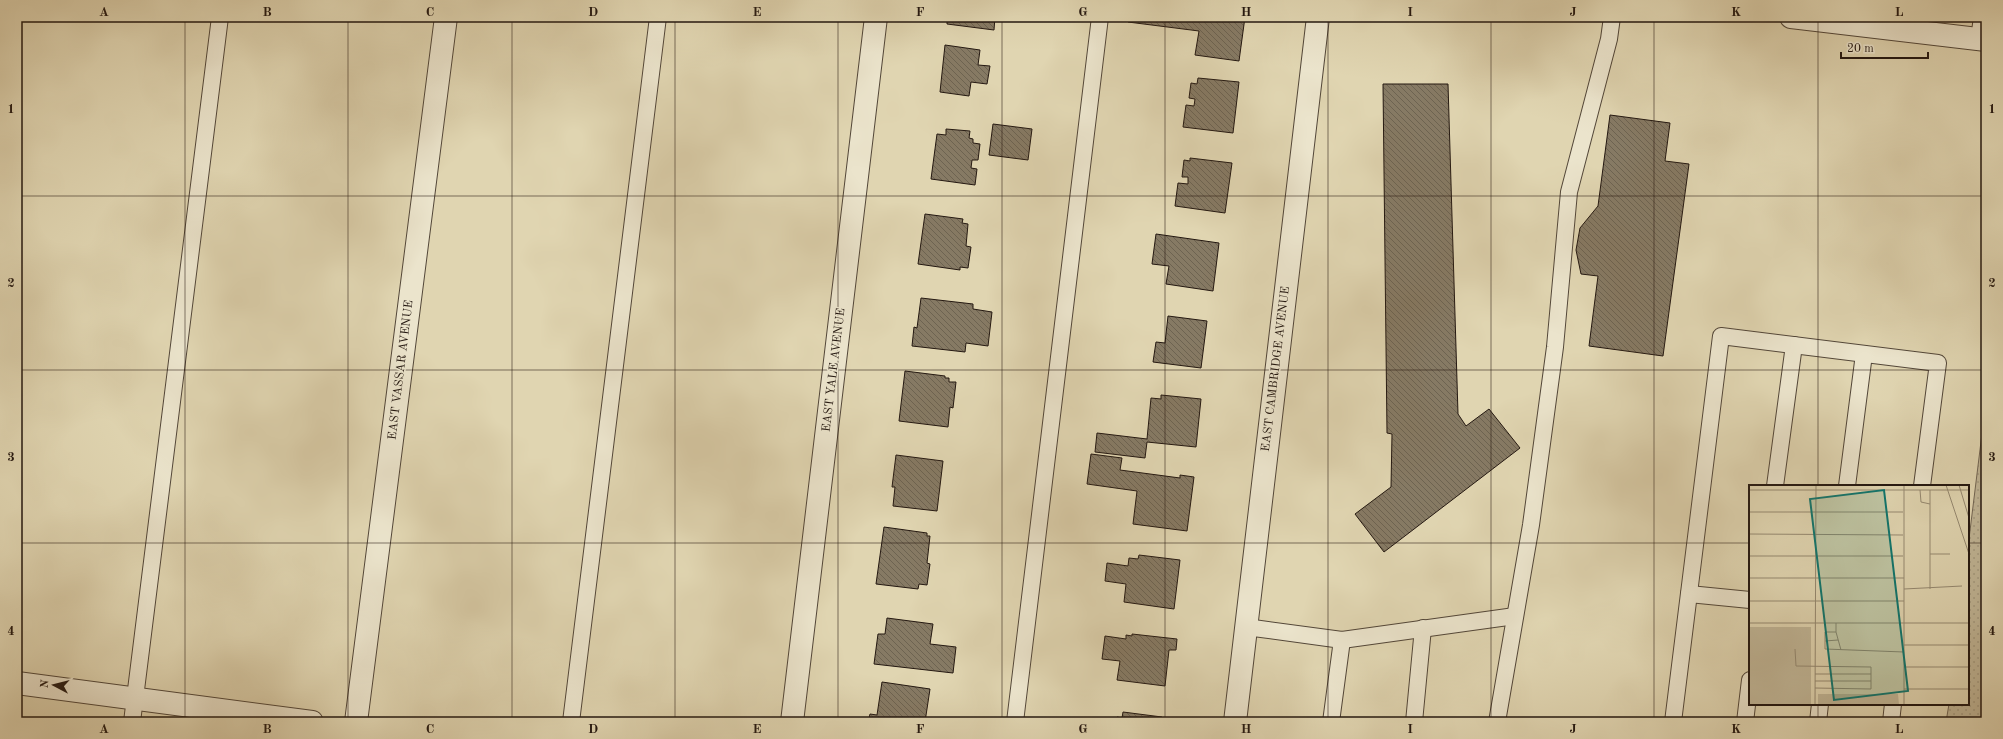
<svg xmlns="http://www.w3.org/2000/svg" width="2003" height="739" font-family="'Old Standard TT',serif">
	<defs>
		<pattern id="grass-dots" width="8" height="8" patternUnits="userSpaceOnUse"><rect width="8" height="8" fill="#c0b596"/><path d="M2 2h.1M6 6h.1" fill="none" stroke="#a59b80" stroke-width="1.8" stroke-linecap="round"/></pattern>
		<pattern id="building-back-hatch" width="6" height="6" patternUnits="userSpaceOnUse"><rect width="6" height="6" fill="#867a64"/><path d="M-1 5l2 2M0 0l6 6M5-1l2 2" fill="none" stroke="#6d6351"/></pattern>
	</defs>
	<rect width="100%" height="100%" fill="#e0d5b1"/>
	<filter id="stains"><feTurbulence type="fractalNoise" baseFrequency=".005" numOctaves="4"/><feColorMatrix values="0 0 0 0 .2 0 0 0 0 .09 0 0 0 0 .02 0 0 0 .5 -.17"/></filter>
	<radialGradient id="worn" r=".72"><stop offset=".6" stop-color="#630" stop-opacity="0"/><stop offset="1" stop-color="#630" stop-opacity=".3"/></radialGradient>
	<polygon fill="url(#grass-dots)" stroke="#726654" points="1986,401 1986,722 1946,722 1949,704 1968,704 1968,547"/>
	<g fill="url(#building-back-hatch)" stroke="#241811">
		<polygon points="947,17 995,17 994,30 947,24"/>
		<polygon points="1129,17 1245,17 1239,61 1195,55 1199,31 1128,22"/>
		<polygon points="945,45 980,50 978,65 990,66 987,84 971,82 969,96 940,92"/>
		<polygon points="1198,78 1239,82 1233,133 1183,127 1186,105 1194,106 1195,99 1189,98 1191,83 1197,84"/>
		<polygon points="1383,84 1448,84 1458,414 1466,426 1489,409 1520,448 1384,552 1355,514 1391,487 1392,434 1387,433"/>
		<polygon points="1610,115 1670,123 1665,161 1689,164 1663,356 1589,346 1598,276 1581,274 1576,250 1580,228 1598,206"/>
		<polygon points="993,124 1032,129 1028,160 989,155"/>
		<polygon points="946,129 970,131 969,138 973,139 973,143 980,144 978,160 972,160 971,168 977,169 975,185 931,179 937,134 946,135"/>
		<polygon points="1190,158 1232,163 1225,213 1175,206 1178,183 1188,184 1188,177 1182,177 1184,160 1190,161"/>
		<polygon points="925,214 963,219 962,223 968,224 966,246 971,247 968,268 960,267 960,270 918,264"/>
		<polygon points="1156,234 1219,243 1213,291 1166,284 1169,266 1152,264"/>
		<polygon points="921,298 973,304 973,309 992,312 988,346 966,343 965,352 912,346 914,327 917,328"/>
		<polygon points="1168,316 1207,321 1201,368 1153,362 1156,342 1165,343"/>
		<polygon points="905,371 945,376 945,378 949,378 949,382 956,382 953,408 950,407 948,427 899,421"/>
		<polygon points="1161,395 1201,399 1196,447 1147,442 1145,458 1095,452 1097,433 1147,439 1151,398 1161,399"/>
		<polygon points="1091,454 1122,458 1120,470 1180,478 1180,475 1194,477 1187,531 1133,524 1137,491 1087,484"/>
		<polygon points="896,455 943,461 937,511 893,506 895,487 892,487"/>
		<polygon points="884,527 927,533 927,536 930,536 927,563 930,564 927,585 919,584 918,589 876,584"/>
		<polygon points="1139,555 1180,560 1174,609 1124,602 1126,584 1105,581 1107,563 1128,566 1129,558 1138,559"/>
		<polygon points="887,618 933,624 930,644 956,647 953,673 874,664 878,634 885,634"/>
		<polygon points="1132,634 1177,639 1176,650 1169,650 1165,686 1117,680 1120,661 1102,659 1105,636 1126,639 1126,635 1132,636"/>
		<polygon points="882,682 930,689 925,722 868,722 870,714 877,715"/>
		<polygon points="1123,712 1162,717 1161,722 1116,722 1117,717 1122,718"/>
	</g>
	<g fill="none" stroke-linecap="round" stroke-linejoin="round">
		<g stroke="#534739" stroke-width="18">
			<g id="service">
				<polyline points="1979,39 1982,17"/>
				<polyline points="1775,486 1794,345"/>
				<polyline points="1847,486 1864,354"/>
				<polyline points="1689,594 1750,600"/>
				<polyline points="1246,627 1342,640 1331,722"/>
				<polyline points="1342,640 1515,616"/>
				<polyline points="132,722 220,17"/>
				<polyline points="571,722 658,17"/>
				<polyline points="1015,722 1100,17"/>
				<polyline points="1414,722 1423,628"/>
				<polyline points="1497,722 1531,525 1555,347 1569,192 1609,39 1612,17"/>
				<polyline points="1673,722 1721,336 1938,363 1922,486"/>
				<polyline points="1745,722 1750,680"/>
				<polyline points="1818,722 1820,704"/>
				<polyline points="1891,722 1893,704"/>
			</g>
		</g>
		<g stroke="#534739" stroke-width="24">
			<g id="minor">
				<polyline points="1791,17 1986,40"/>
				<polyline points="17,683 312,722"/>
				<polyline points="356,722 446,17"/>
				<polyline points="792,722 876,17"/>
				<polyline points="1235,722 1318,17"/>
			</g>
		</g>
		<use href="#service" stroke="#ebe4cc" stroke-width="16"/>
		<use href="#minor" stroke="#ebe4cc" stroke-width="22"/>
	</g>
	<path fill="none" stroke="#241811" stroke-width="1" stroke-opacity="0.55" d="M185,17V722M348,17V722M512,17V722M675,17V722M838,17V722M1002,17V722M1165,17V722M1328,17V722M1491,17V722M1654,17V722M1818,17V486M17,196H1986M17,370H1986M17,543H1750M1968,543H1986M1818,704V722"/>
	<g text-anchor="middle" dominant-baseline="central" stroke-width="3" stroke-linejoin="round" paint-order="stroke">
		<g font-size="12" fill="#241811" stroke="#ebe4cc">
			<text transform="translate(1276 369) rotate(-83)">EAST CAMBRIDGE AVENUE</text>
			<text transform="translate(401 370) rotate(-83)">EAST VASSAR AVENUE</text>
			<text transform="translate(834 370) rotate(-83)">EAST YALE AVENUE</text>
		</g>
	</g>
	<g transform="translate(1749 485)">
		<rect width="220" height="220" fill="#e0d5b1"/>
		<path d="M0,142H62V220H0ZM69,209H149L150,220H69Z" fill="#c0b596"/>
		<path d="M25,185L34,186L44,195L47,220H43L41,197L28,189L20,191L15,197L13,220H9V193ZM17,200H38L39,220H17Z" fill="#c0b596"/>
		<path fill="none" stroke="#958971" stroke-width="1" d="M155,0V220M197,0L220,69M210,0L220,33M0,5H220M171,5L172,17L181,19M181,5V104M0,27H154M0,49L154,50M181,69H201M0,71H154M0,93H155M155,104L213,101M0,116H155M0,138H220M87,138V147H76V164L155,167M87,147L92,165M76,156L89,155M155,160H220M46,164L47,181L122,182V204L66,203M155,182H220M66,189H122M66,196H122M155,204H220M66,220L67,0"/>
		<path fill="#0f766e" fill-opacity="0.15" stroke="#0f766e" stroke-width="2" d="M135,5L159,206L85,215L61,14Z"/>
		<rect width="220" height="220" fill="none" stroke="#241811" stroke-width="2"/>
	</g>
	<rect width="2003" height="739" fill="none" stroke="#e0d5b1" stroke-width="44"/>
	<g transform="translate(54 685) rotate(277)" stroke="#ebe4cc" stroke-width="3" paint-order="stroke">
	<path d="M0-3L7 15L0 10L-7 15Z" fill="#241811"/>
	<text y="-6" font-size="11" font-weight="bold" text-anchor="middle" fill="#241811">N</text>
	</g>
	<path d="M1841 52v6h87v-6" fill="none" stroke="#241811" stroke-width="2"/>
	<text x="1847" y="52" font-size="12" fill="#241811" stroke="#ebe4cc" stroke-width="3" paint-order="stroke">20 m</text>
	<rect x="22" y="22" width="1959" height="695" fill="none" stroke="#241811" stroke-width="1.5"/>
	<g font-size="13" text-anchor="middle" font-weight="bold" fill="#241811">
		<text x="104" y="16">A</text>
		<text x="267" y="16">B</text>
		<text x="430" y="16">C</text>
		<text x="593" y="16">D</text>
		<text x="757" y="16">E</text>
		<text x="920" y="16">F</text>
		<text x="1083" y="16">G</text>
		<text x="1246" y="16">H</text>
		<text x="1410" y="16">I</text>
		<text x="1573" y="16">J</text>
		<text x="1736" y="16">K</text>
		<text x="1899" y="16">L</text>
		<text x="11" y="113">1</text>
		<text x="1992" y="113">1</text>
		<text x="11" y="287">2</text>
		<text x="1992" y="287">2</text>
		<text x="11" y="461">3</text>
		<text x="1992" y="461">3</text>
		<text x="11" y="635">4</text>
		<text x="1992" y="635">4</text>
		<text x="104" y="733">A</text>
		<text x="267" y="733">B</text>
		<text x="430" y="733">C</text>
		<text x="593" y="733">D</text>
		<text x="757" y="733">E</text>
		<text x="920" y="733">F</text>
		<text x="1083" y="733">G</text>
		<text x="1246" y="733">H</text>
		<text x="1410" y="733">I</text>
		<text x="1573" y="733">J</text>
		<text x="1736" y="733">K</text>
		<text x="1899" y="733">L</text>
	</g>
	<rect width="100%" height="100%" filter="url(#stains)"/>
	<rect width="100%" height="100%" fill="url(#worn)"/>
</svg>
